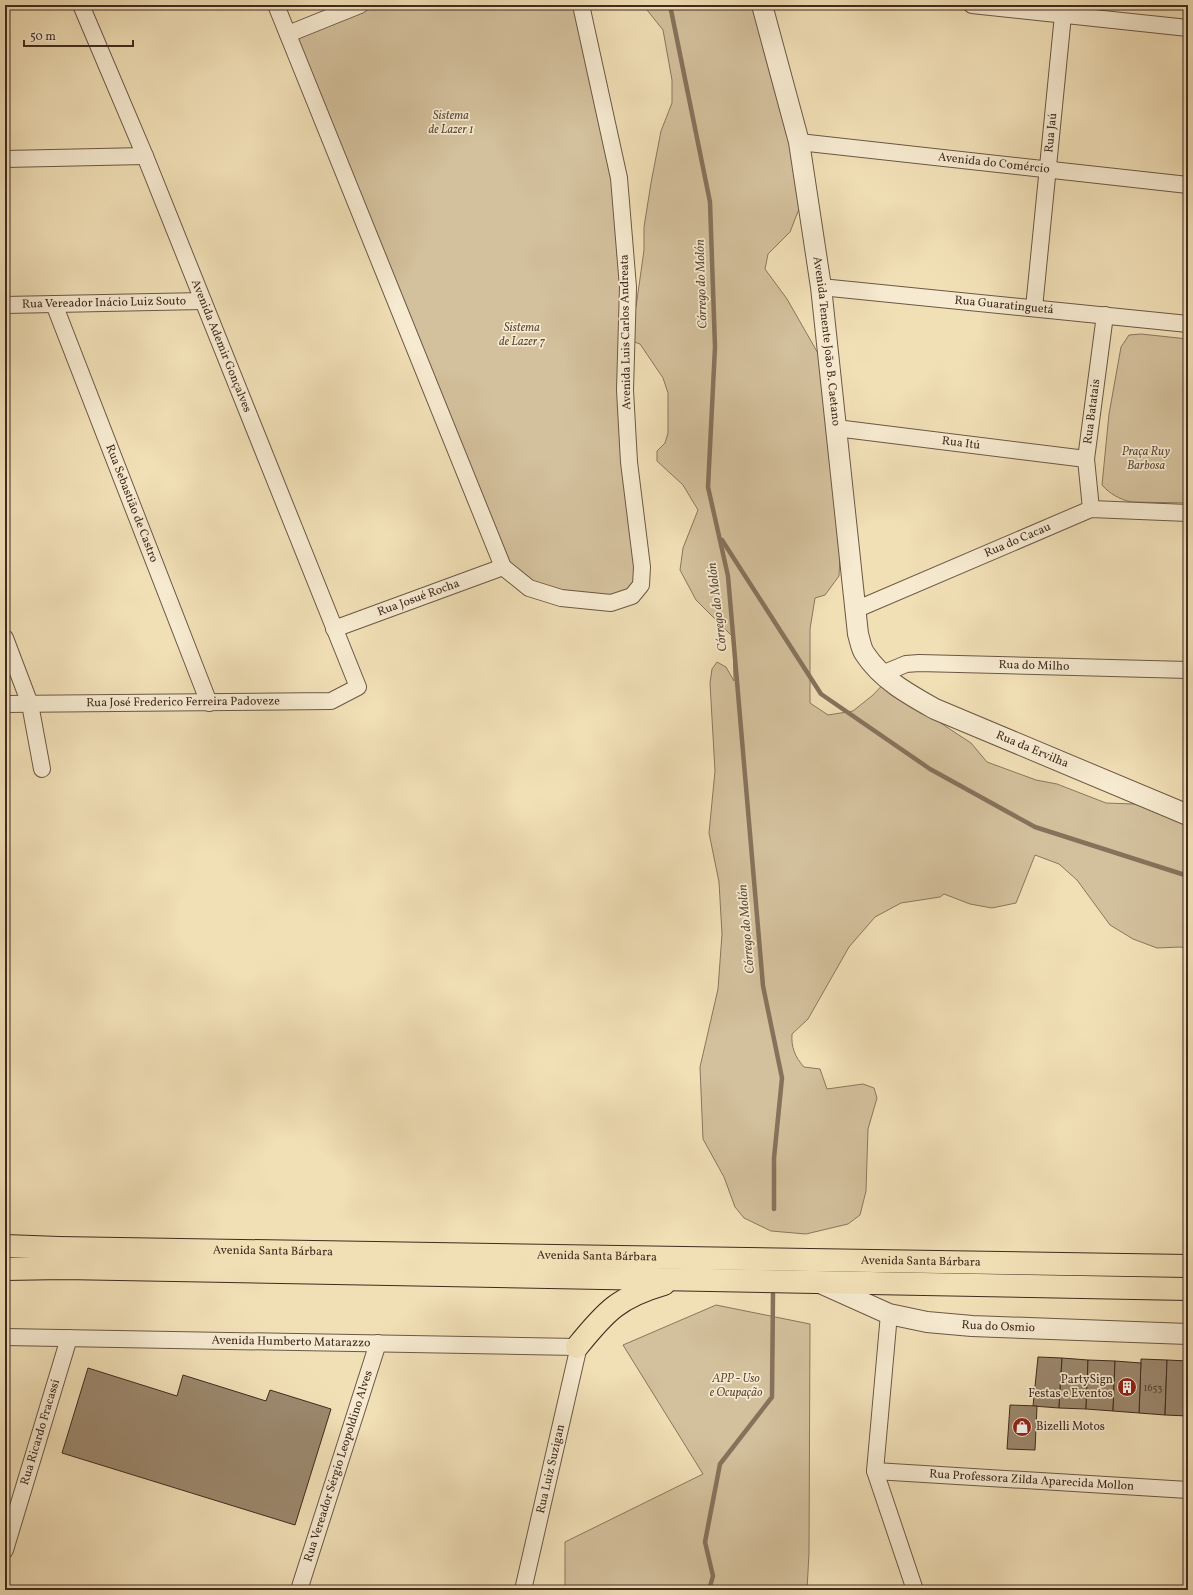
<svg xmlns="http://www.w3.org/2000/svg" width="1193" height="1595" font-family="Vollkorn,serif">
	<rect width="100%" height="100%" fill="#f1dfb6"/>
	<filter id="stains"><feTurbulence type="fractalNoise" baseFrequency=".005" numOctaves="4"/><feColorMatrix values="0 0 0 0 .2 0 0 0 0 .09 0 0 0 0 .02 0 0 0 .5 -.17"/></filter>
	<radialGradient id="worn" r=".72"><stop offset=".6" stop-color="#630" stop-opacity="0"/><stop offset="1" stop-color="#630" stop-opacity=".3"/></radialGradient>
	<g fill="#d3c09c" stroke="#8a765e">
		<path d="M360,5H581L619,178L627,330L636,307L644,250V227L651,183L661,131L672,103V80L663,30L643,5H761L780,68L799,209L790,232L768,254L765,269L787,299L823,362L842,510L839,576L825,595L815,598L810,629V703L828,715L853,711L873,695L889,678L933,718L971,743L987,762L1036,780L1057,784L1106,803L1133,804L1155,808L1188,820V950L1181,947L1157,948L1133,939L1110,925L1077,880L1059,864L1035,855L1016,903L992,908L970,904L944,894L940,897L901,903L875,917L849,947L808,1019L792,1034C791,1047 795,1057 804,1067L820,1069L827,1089L863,1084L874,1088L877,1098L868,1129L866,1191L860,1215L848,1224L806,1234L771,1231L744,1218L735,1207L724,1177L703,1139L700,1067L718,989L722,934L719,882L709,833L715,771L710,683L712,669L717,662L726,667L734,681L733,637L696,600L680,570L683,548L698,510L683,485L657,461V451L665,443L668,433V393L663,378L640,344L629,340L638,526L632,596L561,598L503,567L288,34Z"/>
		<path d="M1141,334L1188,339V503L1131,502C1119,499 1110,494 1102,485L1109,414L1121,347L1129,335Z"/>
		<polygon points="716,1305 810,1324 809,1553 807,1590 565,1590 565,1542 703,1474 623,1345"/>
	</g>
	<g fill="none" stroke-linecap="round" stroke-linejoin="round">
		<g stroke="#86725b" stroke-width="4.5">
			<polyline points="670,5 710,202 715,347 708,487 728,576 763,986 782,1078 774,1158 774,1209"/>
			<polyline points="722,540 821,694 930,769 1035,827 1188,876"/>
			<polyline points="709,1590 713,1576 705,1542 720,1464 772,1397 773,1294"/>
		</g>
	</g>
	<g fill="#9c896e" stroke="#402b1f">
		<polygon points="1038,1357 1062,1358 1059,1408 1033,1406"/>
		<polygon points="1062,1358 1088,1360 1086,1409 1059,1408"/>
		<polygon points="1141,1359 1167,1360 1165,1415 1139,1413"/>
		<polygon points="1088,1360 1115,1361 1113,1411 1086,1409"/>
		<polygon points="1167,1360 1188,1361 1188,1416 1165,1415"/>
		<polygon points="1115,1361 1141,1363 1139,1413 1113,1411"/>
		<polygon points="88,1368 177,1396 183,1375 266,1401 270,1390 331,1409 295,1525 62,1453"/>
		<polygon points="1010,1405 1037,1406 1035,1450 1007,1449"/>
	</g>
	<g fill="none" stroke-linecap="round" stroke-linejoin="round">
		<g stroke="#6c5845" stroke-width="18">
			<g id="minor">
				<polyline points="276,5 503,567 529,588 561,598 611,603 632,596 641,585 642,567 629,462 625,390 628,287 619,178 581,5"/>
				<polyline points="972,5 1188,28"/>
				<polyline points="288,34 360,5"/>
				<path id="s1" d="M799,142L1188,185"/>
				<polyline points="5,159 145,156"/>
				<path id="s2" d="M821,287L1188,324"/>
				<path id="s3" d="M54,304L209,703"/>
				<path id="s4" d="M5,305L203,301"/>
				<path id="s5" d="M1034,308L1064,5"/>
				<path id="s6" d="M836,428L1086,459"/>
				<path id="s7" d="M1091,509L1086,459L1105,315"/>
				<path id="s8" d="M855,610L1091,509L1188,513"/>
				<path id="s9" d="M334,629L503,567"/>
				<polyline points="5,638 30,704 42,769"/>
				<path id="s10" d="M882,674L906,664L919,663L1188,670"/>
				<path id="s11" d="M5,704L331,701L358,687L145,156L81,5"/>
				<polyline points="889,1314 875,1471 915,1590"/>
				<path id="s12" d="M5,1337L577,1347L578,1350L523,1590"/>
				<path id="s13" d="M875,1471L1188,1490"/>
				<path id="s14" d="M5,1550L69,1338"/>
				<path id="s15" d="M299,1590L378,1343"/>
			</g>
		</g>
		<g stroke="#6c5845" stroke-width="22">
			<g id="tertiary">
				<path id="s16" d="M762,5L799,142L821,287L858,634C860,640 861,649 865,654C882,680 910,695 935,709L1188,815"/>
				<path id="s17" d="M820,1283L889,1314L927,1322L972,1326L1188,1334"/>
			</g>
		</g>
		<g stroke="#402b1f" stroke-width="24">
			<g id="primary">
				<path id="s18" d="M5,1246L59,1248L1188,1266"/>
				<polyline points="5,1269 64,1268 1188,1289"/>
				<path d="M577,1347C606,1311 619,1297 664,1284"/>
			</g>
		</g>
		<use href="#minor" stroke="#f6ead0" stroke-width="16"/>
		<use href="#tertiary" stroke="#f6ead0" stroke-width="20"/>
		<use href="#primary" stroke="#f1dfb6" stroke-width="22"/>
	</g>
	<defs>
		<g id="building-disc" transform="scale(1)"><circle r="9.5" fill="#8f2418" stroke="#f6ead0"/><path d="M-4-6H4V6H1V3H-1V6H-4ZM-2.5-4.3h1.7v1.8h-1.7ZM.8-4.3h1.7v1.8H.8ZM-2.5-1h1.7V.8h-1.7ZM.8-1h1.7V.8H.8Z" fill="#fff"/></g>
		<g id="shop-disc" transform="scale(1)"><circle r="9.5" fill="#8f2418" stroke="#f6ead0"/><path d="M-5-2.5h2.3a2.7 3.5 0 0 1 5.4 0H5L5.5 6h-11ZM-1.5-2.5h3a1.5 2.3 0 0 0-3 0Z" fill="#fff"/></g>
	</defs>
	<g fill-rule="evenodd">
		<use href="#building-disc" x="1127" y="1387"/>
		<use href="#shop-disc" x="1022" y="1427"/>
	</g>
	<g text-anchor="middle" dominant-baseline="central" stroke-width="3.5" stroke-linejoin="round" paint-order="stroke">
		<g font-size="10" fill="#574233">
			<text x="1153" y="1388">1653</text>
		</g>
		<g font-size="12" font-style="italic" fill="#5d4938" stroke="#f6ead0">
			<text x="451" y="116">Sistema<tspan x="451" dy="14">de Lazer 1</tspan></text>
			<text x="522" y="328">Sistema<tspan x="522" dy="14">de Lazer 7</tspan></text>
			<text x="1146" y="452">Praça Ruy<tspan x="1146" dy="14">Barbosa</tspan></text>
			<text x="736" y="1379">APP - Uso<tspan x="736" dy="14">e Ocupação</tspan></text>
		</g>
		<g font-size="12" fill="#402b1f" stroke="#f6ead0">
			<text stroke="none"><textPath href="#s5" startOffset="176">Rua Jaú</textPath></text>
			<text stroke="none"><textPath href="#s1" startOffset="196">Avenida do Comércio</textPath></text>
			<text stroke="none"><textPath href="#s4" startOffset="99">Rua Vereador Inácio Luiz Souto</textPath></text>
			<text stroke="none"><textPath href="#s2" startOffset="184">Rua Guaratinguetá</textPath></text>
			<text transform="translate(626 332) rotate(-91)">Avenida Luis Carlos Andreata</text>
			<text stroke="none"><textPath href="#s16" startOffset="343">Avenida Tenente João B. Caetano</textPath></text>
			<text transform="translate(221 346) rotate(68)">Avenida Ademir Gonçalves</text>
			<text stroke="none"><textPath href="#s7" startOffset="98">Rua Batatais</textPath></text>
			<text stroke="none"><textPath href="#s6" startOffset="126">Rua Itú</textPath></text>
			<text stroke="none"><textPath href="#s3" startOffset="214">Rua Sebastião de Castro</textPath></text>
			<text stroke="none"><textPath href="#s8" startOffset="177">Rua do Cacau</textPath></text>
			<text stroke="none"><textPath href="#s9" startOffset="90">Rua Josué Rocha</textPath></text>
			<text stroke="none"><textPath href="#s10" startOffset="154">Rua do Milho</textPath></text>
			<text stroke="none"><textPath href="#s11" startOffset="178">Rua José Frederico Ferreira Padoveze</textPath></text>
			<text stroke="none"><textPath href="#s16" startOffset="854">Rua da Ervilha</textPath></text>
			<text stroke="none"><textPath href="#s18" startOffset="268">Avenida Santa Bárbara</textPath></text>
			<text stroke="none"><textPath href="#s18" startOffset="592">Avenida Santa Bárbara</textPath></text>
			<text stroke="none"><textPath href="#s18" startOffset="916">Avenida Santa Bárbara</textPath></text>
			<text stroke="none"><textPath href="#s17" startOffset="186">Rua do Osmio</textPath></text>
			<text stroke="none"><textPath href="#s12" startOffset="286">Avenida Humberto Matarazzo</textPath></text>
			<text stroke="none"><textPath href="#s14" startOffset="123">Rua Ricardo Fracassi</textPath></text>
			<text stroke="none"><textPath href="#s15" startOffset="130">Rua Vereador Sérgio Leopoldino Alves</textPath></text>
			<text transform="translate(551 1469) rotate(-77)">Rua Luiz Suzigan</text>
			<text stroke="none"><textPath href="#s13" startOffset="157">Rua Professora Zilda Aparecida Mollon</textPath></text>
		</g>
		<g font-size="12" fill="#402b1f" stroke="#f6ead0" text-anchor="end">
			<text x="1113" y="1380">PartySign<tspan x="1113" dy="14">Festas e Eventos</tspan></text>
			<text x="1036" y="1427" text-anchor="start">Bizelli Motos</text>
		</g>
		<g font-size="13" font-style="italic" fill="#5d4938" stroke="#f6ead0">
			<text transform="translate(702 284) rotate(-92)">Córrego do Molón</text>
			<text transform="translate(718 607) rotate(-97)">Córrego do Molón</text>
			<text transform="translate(747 929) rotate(-95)">Córrego do Molón</text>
		</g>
	</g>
	<rect width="1193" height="1595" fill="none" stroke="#f1dfb6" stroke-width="20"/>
	<rect x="6" y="6" width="1181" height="1583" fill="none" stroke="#402b1f" stroke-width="2"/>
	<rect x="10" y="10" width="1173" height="1575" fill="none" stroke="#402b1f"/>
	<path d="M24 40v6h109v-6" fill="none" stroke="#402b1f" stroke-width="2"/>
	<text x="30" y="40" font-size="12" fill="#402b1f" stroke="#f6ead0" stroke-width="3" paint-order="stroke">50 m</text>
	<rect width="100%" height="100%" filter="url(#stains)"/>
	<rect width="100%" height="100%" fill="url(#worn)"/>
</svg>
